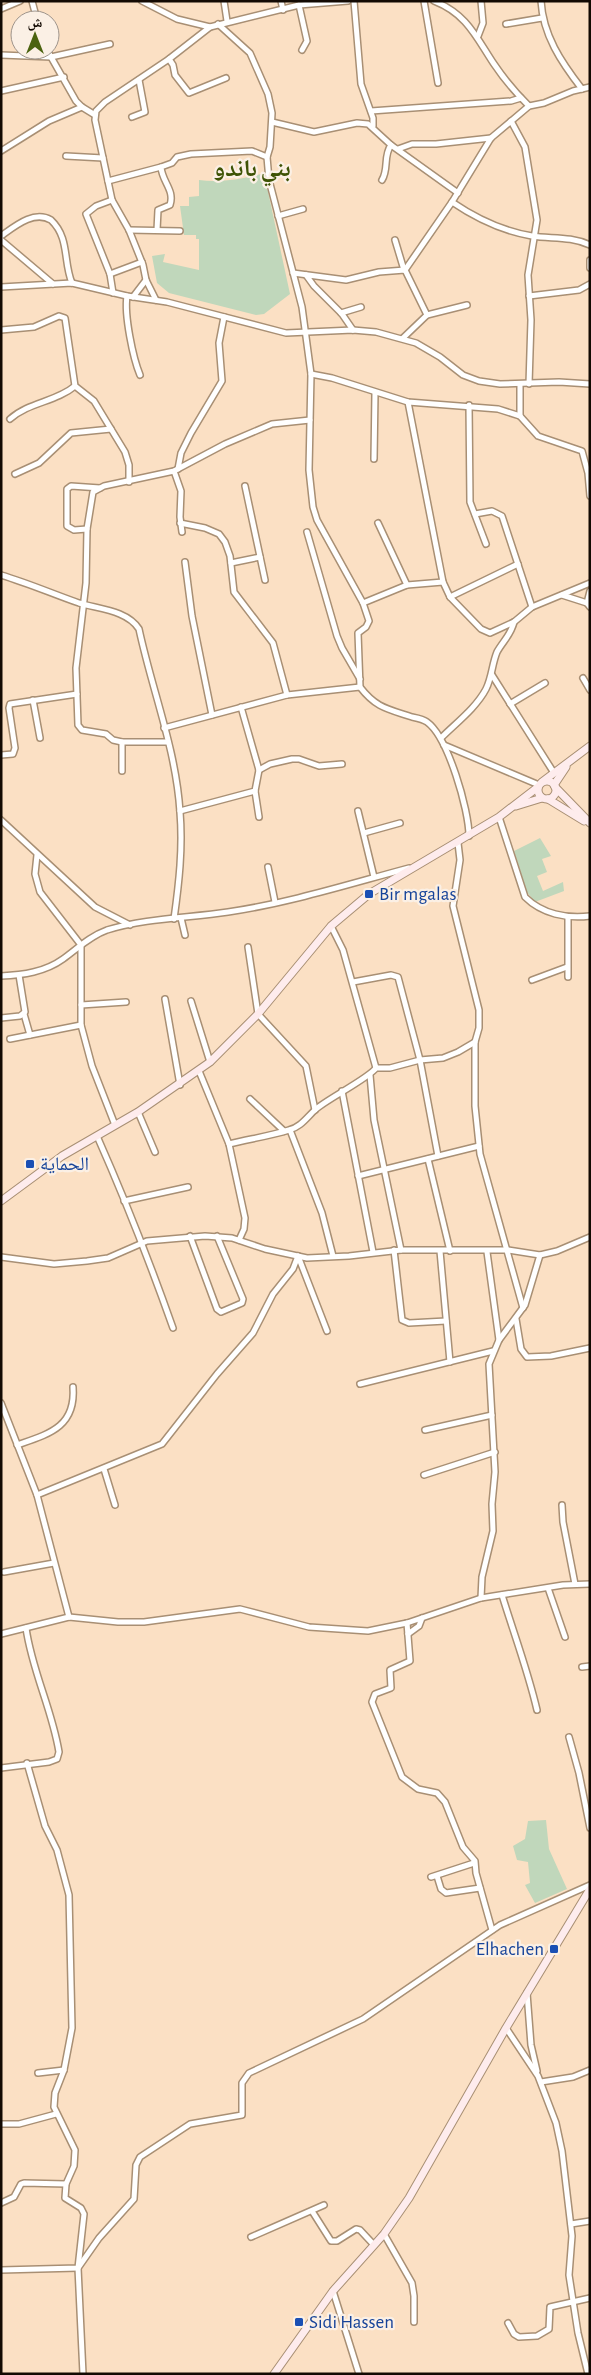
<svg xmlns="http://www.w3.org/2000/svg" width="591" height="2375" font-family="'Alegreya Sans','Noto Naskh Arabic',sans-serif">
	<rect width="100%" height="100%" fill="#fbe0c4"/>
	<g fill="#c0d7bb">
		<path d="M264,173L290,294L264,314L256,315L169,293L157,283L152,256L165,254L163,262L199,270V239H196V235H184L180,206H189V197L199,196V180C220,183 244,179 264,173Z"/>
		<polygon points="540,838 551,856 542,859 547,872 537,876 543,891 563,882 564,891 535,902 527,892 514,851"/>
		<polygon points="546,1820 549,1849 567,1889 535,1903 525,1885 530,1883 528,1862 517,1860 513,1846 525,1839 528,1821"/>
	</g>
	<g fill="none" stroke-linecap="round" stroke-linejoin="round">
		<g stroke="#a88f74" stroke-width="8">
			<g id="minor">
				<polyline points="32,1 37,20"/>
				<polyline points="142,1 177,19 210,27"/>
				<polyline points="224,1 227,21"/>
				<polyline points="281,1 283,10"/>
				<polyline points="354,1 361,84 373,118 373,126"/>
				<polyline points="424,1 438,83"/>
				<path d="M434,1C467,14 476,37 494,64C504,79 516,93 529,106"/>
				<path d="M541,1C543,35 561,62 582,89"/>
				<polyline points="299,5 307,41 302,50"/>
				<polyline points="1,9 20,1"/>
				<path d="M218,24L250,53L268,94L272,113L270,147L267,157L269,180L302,307L311,374L309,470L313,507L317,520L363,603L369,621L366,627L358,633L360,687C376,708 388,709 412,717C417,718 423,719 427,722C448,737 469,810 469,836"/>
				<polyline points="506,24 542,18"/>
				<polyline points="478,36 483,23 481,1"/>
				<polyline points="47,50 76,101 82,107 95,115"/>
				<polyline points="1,55 51,57 110,44"/>
				<polyline points="169,59 173,65 175,75 189,93 226,78"/>
				<polyline points="1,91 64,77"/>
				<polyline points="371,111 511,101 521,98"/>
				<polyline points="132,117 145,112 139,80"/>
				<polyline points="511,121 525,147 537,220 528,275 531,320 529,384"/>
				<polyline points="272,122 314,132 357,123 368,124 391,145 458,193"/>
				<polyline points="398,149 412,144 436,144 491,138"/>
				<polyline points="1,151 49,121 82,107"/>
				<polyline points="66,156 103,158"/>
				<path d="M382,180C389,169 383,156 391,145"/>
				<polyline points="108,181 161,167"/>
				<polyline points="112,200 96,206 86,214 110,274 113,293"/>
				<path d="M452,202C477,219 502,231 532,236C552,239 570,236 590,245"/>
				<polyline points="278,216 303,209"/>
				<polyline points="129,230 180,231"/>
				<path d="M157,230L158,210L170,205C175,190 162,182 161,167L172,163L177,157L191,154L252,151L267,157"/>
				<path d="M1,236C15,226 34,210 51,220C70,238 63,262 72,283"/>
				<polyline points="1,240 53,284"/>
				<polyline points="395,240 404,270"/>
				<polyline points="590,260 590,268"/>
				<polyline points="405,270 427,315"/>
				<polyline points="293,273 346,280 379,272 405,270 452,202 491,138 529,106 544,103 573,91 590,87"/>
				<polyline points="110,274 142,262"/>
				<polyline points="306,275 314,286 342,314 353,330"/>
				<polyline points="1,287 72,283 127,296 167,302 286,333 353,330 376,332 416,343 440,357 463,375 479,381 500,384 559,382 590,384"/>
				<path d="M127,296C124,315 133,358 140,375"/>
				<polyline points="529,296 579,290 590,284"/>
				<polyline points="133,297 146,280"/>
				<polyline points="156,300 146,280 143,265 129,230 112,200 95,120 96,111 105,102 169,59 210,27 299,5 348,1"/>
				<polyline points="341,313 361,307"/>
				<polyline points="1,330 34,327 59,316 65,318 75,386 94,401 125,452 129,465 129,482"/>
				<polyline points="403,338 427,315 467,305"/>
				<polyline points="311,374 332,378 408,402 498,409 520,416 538,436 582,451 588,473 590,496"/>
				<polyline points="408,402 443,582 450,597 481,629 490,633 514,622 532,607 590,583"/>
				<polyline points="469,405 470,502 486,544"/>
				<polyline points="520,416 520,384"/>
				<path d="M10,419C29,402 56,402 75,386"/>
				<polyline points="374,459 375,393"/>
				<polyline points="178,469 181,453 191,433 222,381 219,343 224,317"/>
				<polyline points="174,471 181,491 180,517 182,532"/>
				<polyline points="15,474 39,463 71,433 111,429"/>
				<polyline points="245,486 265,580"/>
				<polyline points="475,514 492,511 502,516 532,607"/>
				<polyline points="180,523 205,528 219,534 225,542 230,556 234,592 273,643 287,695"/>
				<polyline points="378,523 407,585"/>
				<polyline points="87,529 74,530 67,526 67,489 71,486 100,488"/>
				<polyline points="307,532 337,636 342,648 360,679"/>
				<polyline points="185,562 192,616 212,715"/>
				<polyline points="231,563 260,557"/>
				<path d="M1,575C28,583 53,594 79,603C98,609 127,610 139,629C152,690 176,749 180,812C183,848 179,883 174,919"/>
				<polyline points="590,591 587,603 590,607"/>
				<polyline points="562,595 587,603"/>
				<polyline points="450,597 518,564"/>
				<polyline points="363,603 407,585 443,582"/>
				<polyline points="492,675 554,773"/>
				<polyline points="583,678 590,690"/>
				<polyline points="33,700 40,738"/>
				<polyline points="510,704 545,683"/>
				<polyline points="164,728 287,695 360,687"/>
				<path d="M441,738C456,723 476,708 486,689C492,677 492,664 497,652C503,641 511,635 514,622"/>
				<polyline points="122,742 122,771"/>
				<polyline points="168,742 122,742 113,740 106,734 82,730 78,725 76,668 86,583 87,529 93,492 104,486 174,471 225,444 272,424 310,420"/>
				<polyline points="444,745 539,785"/>
				<polyline points="1,755 13,754 15,748 9,708 10,704 77,694"/>
				<polyline points="259,770 270,764 292,759 299,759 319,766 342,764"/>
				<polyline points="255,791 259,817"/>
				<polyline points="180,811 255,791 259,770 241,707"/>
				<polyline points="358,811 374,877"/>
				<path d="M499,817L525,897C542,914 567,919 590,916"/>
				<polyline points="1,820 95,907 130,925"/>
				<polyline points="364,833 400,823"/>
				<polyline points="458,843 460,860 453,906 479,1010 479,1028 475,1042 475,1106 480,1154 523,1308"/>
				<polyline points="37,855 35,874 40,892 81,945 81,1025 92,1066 115,1125"/>
				<polyline points="268,867 275,902"/>
				<polyline points="181,918 185,935"/>
				<polyline points="568,918 568,977"/>
				<polyline points="331,926 343,950 376,1068"/>
				<polyline points="248,947 258,1014 306,1066 315,1110"/>
				<path d="M1,976C23,975 45,972 63,959C77,949 90,936 107,930C146,918 188,918 228,912C289,903 349,884 409,868"/>
				<polyline points="532,980 567,967"/>
				<polyline points="353,982 391,975 398,977 420,1060 438,1156"/>
				<polyline points="165,999 180,1085"/>
				<polyline points="191,1001 210,1062"/>
				<polyline points="81,1005 126,1002"/>
				<polyline points="24,1014 30,1035"/>
				<polyline points="1,1018 20,1016 25,1012 19,975"/>
				<polyline points="10,1039 81,1025"/>
				<polyline points="199,1071 229,1144 245,1218 244,1229 239,1240"/>
				<polyline points="370,1075 374,1120 401,1250"/>
				<polyline points="342,1091 373,1252"/>
				<polyline points="250,1099 284,1131"/>
				<polyline points="138,1112 155,1152"/>
				<polyline points="290,1130 322,1213 333,1256"/>
				<path d="M97,1136C125,1199 150,1263 173,1328"/>
				<path d="M229,1144C249,1139 270,1136 289,1130C301,1127 307,1117 316,1109C329,1098 369,1078 376,1068H390L420,1060L443,1058L458,1052L475,1042"/>
				<polyline points="428,1159 450,1251"/>
				<polyline points="358,1176 479,1146"/>
				<polyline points="124,1201 188,1187"/>
				<polyline points="190,1236 217,1309 221,1312 242,1303 243,1299 217,1236"/>
				<polyline points="394,1250 402,1320 409,1323 446,1321"/>
				<polyline points="440,1251 450,1362"/>
				<polyline points="487,1252 499,1340"/>
				<polyline points="298,1256 327,1331"/>
				<polyline points="1,1257 54,1264 87,1261 108,1258 147,1241 205,1236 232,1238 265,1249 307,1258 349,1256 401,1250 508,1250 540,1255 557,1251 590,1237"/>
				<polyline points="516,1319 521,1349 527,1357 551,1356 590,1348"/>
				<polyline points="360,1384 493,1351"/>
				<polyline points="1,1403 37,1495 69,1617"/>
				<polyline points="425,1430 492,1415"/>
				<path d="M17,1445C49,1434 76,1427 73,1387"/>
				<polyline points="104,1469 115,1505"/>
				<polyline points="424,1475 495,1452"/>
				<polyline points="37,1495 162,1444 217,1374 253,1333 273,1294 293,1269 298,1256"/>
				<polyline points="562,1505 563,1522 575,1584"/>
				<polyline points="4,1572 54,1563"/>
				<polyline points="548,1588 565,1637"/>
				<path d="M502,1595C514,1634 528,1671 537,1710"/>
				<polyline points="481,1598 482,1577 493,1531 492,1504 495,1472 489,1364 499,1340 525,1305 540,1255"/>
				<polyline points="407,1623 410,1661 390,1670 391,1688 375,1694 372,1702 402,1777 418,1789 437,1793 445,1802 463,1847 475,1861 476,1873 492,1930"/>
				<polyline points="1,1634 69,1617 118,1622 144,1622 240,1609 309,1627 368,1631 407,1623 481,1598 563,1585 590,1584"/>
				<polyline points="408,1634 419,1626 422,1618"/>
				<polyline points="582,1667 590,1666"/>
				<polyline points="569,1737 579,1773 590,1828"/>
				<polyline points="27,1763 45,1826 57,1850 69,1895 72,2028 64,2070 55,2093 54,2107 75,2150 74,2166 66,2184 65,2198 81,2208 84,2214 78,2268 83,2374"/>
				<path d="M1,1768L49,1762L57,1759L59,1752C52,1709 32,1671 26,1628"/>
				<polyline points="437,1876 441,1889 446,1893 480,1888"/>
				<polyline points="431,1877 474,1863"/>
				<polyline points="527,1993 531,2045 537,2071"/>
				<polyline points="506,2028 538,2076 556,2123 562,2151 572,2236 569,2275 578,2333 588,2374"/>
				<polyline points="38,2073 64,2070"/>
				<polyline points="541,2082 573,2077 590,2070"/>
				<polyline points="1,2124 19,2124 56,2114"/>
				<polyline points="1,2203 14,2197 21,2184 24,2183 66,2184"/>
				<polyline points="312,2211 331,2241 337,2241 356,2229 360,2230 374,2245"/>
				<polyline points="571,2224 590,2221"/>
				<polyline points="384,2234 412,2283 414,2296 414,2322"/>
				<polyline points="251,2237 324,2205"/>
				<polyline points="1,2270 78,2268 99,2238 134,2199 136,2165 140,2157 190,2124 242,2115 242,2083 249,2073 363,2019 500,1925 590,1885"/>
				<polyline points="333,2291 359,2374"/>
				<polyline points="508,2323 514,2334 519,2337 537,2336 549,2329 550,2307 590,2298"/>
			</g>
		</g>
		<g stroke="#a88f74" stroke-width="9">
			<g id="secondary">
				<circle cx="547" cy="790" r="9"/>
				<polyline points="542,782 590,746"/>
				<polyline points="554,785 566,767"/>
				<polyline points="555,787 590,823"/>
				<polyline points="548,799 584,821"/>
				<polyline points="516,806 542,798"/>
				<polyline points="1,1201 62,1156 138,1112 210,1062 258,1014 331,926 369,894 499,817 538,787"/>
				<polyline points="274,2374 333,2291 384,2234 409,2198 506,2028 590,1889"/>
			</g>
		</g>
		<use href="#minor" stroke="#fff" stroke-width="5"/>
		<use href="#secondary" stroke="#feeced" stroke-width="7"/>
	</g>
	<g fill="#1a4fb4" stroke="#fbf0e5" stroke-width="2">
		<rect x="364" y="889" width="10" height="10" rx="2.5"/>
		<rect x="25" y="1159" width="10" height="10" rx="2.5"/>
		<rect x="549" y="1944" width="10" height="10" rx="2.5"/>
		<rect x="294" y="2317" width="10" height="10" rx="2.5"/>
	</g>
	<g text-anchor="middle" dominant-baseline="central" stroke-width="4.5" stroke-linejoin="round" paint-order="stroke">
		<g font-size="19" fill="#164399" stroke="#fbf0e5" text-anchor="start">
			<text x="379" y="894">Bir mgalas</text>
			<text x="40" y="1164">الحماية</text>
			<text x="544" y="1949" text-anchor="end">Elhachen</text>
			<text x="309" y="2322">Sidi Hassen</text>
		</g>
		<g font-size="24" font-weight="bold" fill="#3e5305" stroke="#fbf0e5">
			<text x="252" y="169">بني باندو</text>
		</g>
	</g>
	<rect width="591" height="2375" fill="none" stroke="#130a03" stroke-width="5"/>
	<g transform="translate(35 35)"><circle r="24" fill="#fbf0e5" stroke="#9e948b"/>
	<path d="M0-4L9 19L0 12L-9 19Z" fill="#4b6310"/>
	<text y="-8" font-size="14" font-weight="bold" text-anchor="middle" fill="#130a03">ش</text>
	</g>
</svg>
